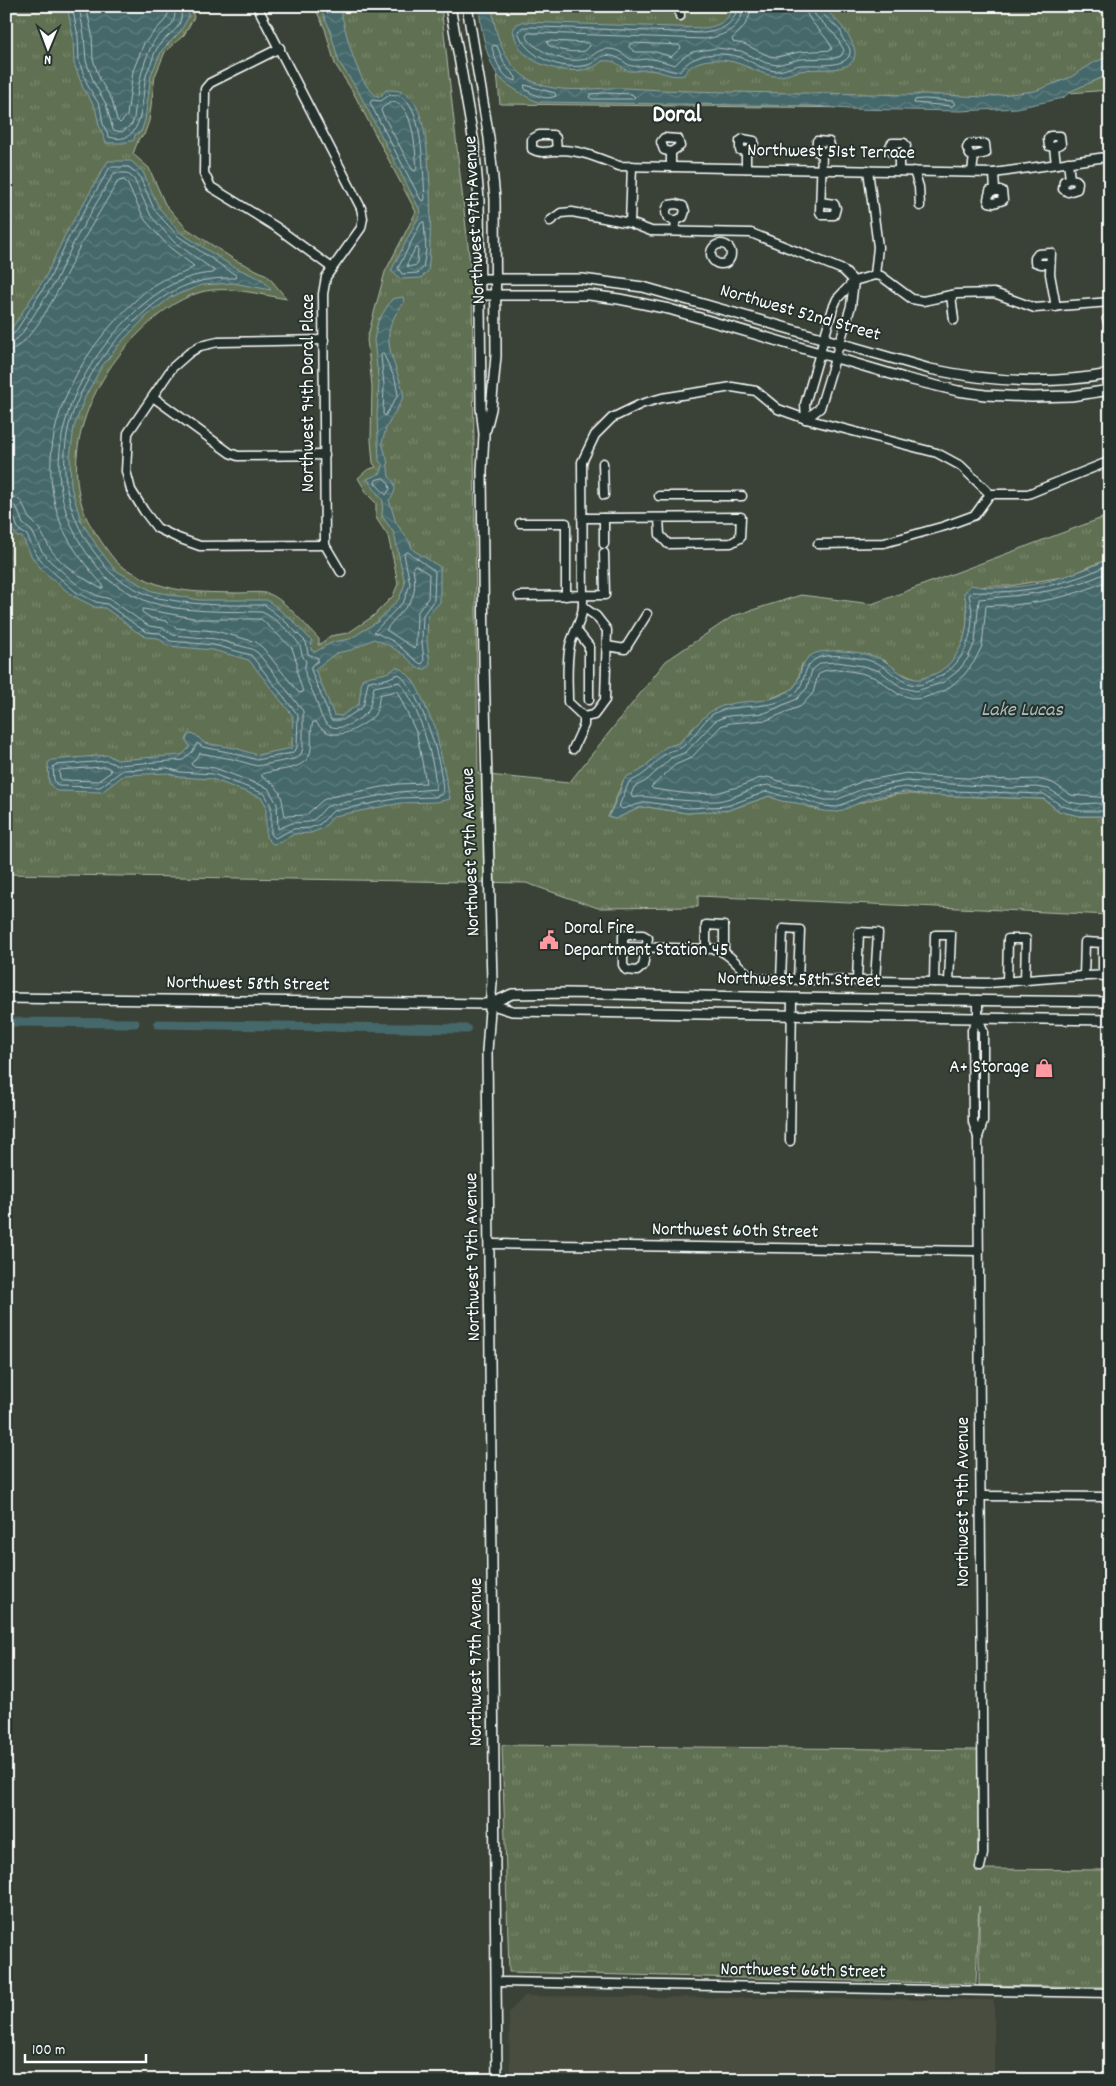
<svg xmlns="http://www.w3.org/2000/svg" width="1116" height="2086" font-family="Dekko,sans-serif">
	<defs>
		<pattern id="grass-tufts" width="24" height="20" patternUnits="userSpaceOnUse" patternTransform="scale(1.25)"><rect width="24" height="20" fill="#617152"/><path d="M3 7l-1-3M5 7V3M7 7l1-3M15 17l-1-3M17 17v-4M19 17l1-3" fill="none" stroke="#79866c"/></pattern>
		<pattern id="water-waves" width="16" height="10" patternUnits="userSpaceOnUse" patternTransform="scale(1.25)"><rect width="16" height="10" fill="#45686b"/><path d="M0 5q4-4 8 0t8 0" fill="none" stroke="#617f81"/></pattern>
	</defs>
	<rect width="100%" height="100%" fill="#3a4238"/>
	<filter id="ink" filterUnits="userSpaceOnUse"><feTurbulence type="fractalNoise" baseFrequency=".02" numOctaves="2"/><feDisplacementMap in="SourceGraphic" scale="10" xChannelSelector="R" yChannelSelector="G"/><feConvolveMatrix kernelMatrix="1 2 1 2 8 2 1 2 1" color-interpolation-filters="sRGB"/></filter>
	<g filter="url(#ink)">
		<polygon fill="#484d40" points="525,1996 994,2000 994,2080 510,2080 509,2012"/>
		<g fill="url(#grass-tufts)" stroke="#b0b8a8">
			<path d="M6,6H190L194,17L184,35L165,52L155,76L149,121L144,135L139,138L133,154L149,168L165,204L186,228L235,260L267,275L287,299C261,295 228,285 201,292C174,300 156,316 136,336C91,382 59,455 87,519C90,525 95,532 99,538C105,547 112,558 120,565C124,569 131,571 136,574C170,594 201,592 238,593C247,593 260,591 269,594C283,598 308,628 319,639V645L330,636L348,633L372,617L393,596L398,584L394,563L388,536L376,518V503L368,495L358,478L367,470L376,467L373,463L371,440L372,386L367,339L385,272L416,212L353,92L335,64L325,29L314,6H441L472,281L478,774L569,783L666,661L733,616L801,595L872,604L1110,515V558L1068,576L1010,586H986L964,593C972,622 965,659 936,674C930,676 923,678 917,680L896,671L886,661L849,652L837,651L802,664L797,683L791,690L762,702L726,705L697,724L679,743L665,748L639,772L624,779L608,817L615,819L639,808L647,807L687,813L729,810L769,796C779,801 788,801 798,803C806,805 816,811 824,810C860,808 884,789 923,795L1044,799L1059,811L1066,813L1080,816H1103L1110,822V915L698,896V907L598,908L526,883L6,874Z"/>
			<polygon points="720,6 1110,6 1110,90 862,108 500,104 491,10 719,10"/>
			<polygon points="502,1745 983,1750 980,1869 1110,1870 1110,1987 979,1985 979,1906 976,1984 509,1972"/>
		</g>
		<g fill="url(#water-waves)" stroke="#8fa4a6">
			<polygon points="67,6 186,6 189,16 180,32 162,50 151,75 145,120 141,132 135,135 134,140 124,143 106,143 99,125 95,107 83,88 74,63 73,37"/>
			<path d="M319,6H340C344,27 358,91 380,97L386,90C396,90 403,90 411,98C434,121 432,238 428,271L421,278L401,279L391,271L421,212L357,89L339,62L329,27Z"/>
			<path d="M479,6H492C495,36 505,69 534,82C561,95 595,87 624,88C719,94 814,92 909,95L925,94L984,97L1035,91L1071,77L1095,62L1110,56V74L1071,91L1063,98L1017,108L961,111L848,109L815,106L538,102C530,99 508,86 502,80C487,66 480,26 479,6Z"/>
			<path d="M732,6H821C834,15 872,55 846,66C831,72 815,67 800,71C791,73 784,77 774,76C755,73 740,60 720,60C705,59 691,62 684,75C671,78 662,71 650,70C643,69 636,72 630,71C619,69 620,59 602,61C585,79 538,69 523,52C517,45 515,38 513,30L517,24L523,22L704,28C718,26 729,22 732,6Z"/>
			<path d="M108,161H131L143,172L159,208L181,233L232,266L263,280L271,290L233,283L202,285L171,297L149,314L124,339L102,366L85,397L74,427L70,457L71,487L81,521L98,548L115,570L152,591L199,600H267L292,620L312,641L311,650L315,652L333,642L350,639L377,622L399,599L405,584L394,533L382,516L383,501L367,479L381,473L383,465L379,461L377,416L379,385L374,340L378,321L392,299L403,297L404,303C374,337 396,359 404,396L386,428L382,443L387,459L389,477C398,484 396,493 389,500L396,523L409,541L413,550L440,567V602L428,615L427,641L430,664L426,669L417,668C405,654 391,645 374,639L351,650L336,653L315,669L334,715L341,716L359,704L362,679C374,673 386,677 396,667C420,676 422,707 435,726L450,799L436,802L401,803L334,816L323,828L311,833L294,834L281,842L273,844L266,837V806L262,798L212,779L179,777L168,773L124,775L102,792L56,791L49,783L48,763L52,760L108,755L117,760L182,755L190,747L186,740L189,734L196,735L204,743L235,748L257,755L292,748L293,716L249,660L213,650L168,646L158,638L146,637L134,630L119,618L105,608L95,607L73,596L43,571L32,557L22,537H17L12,528L6,510V333L12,328L46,276L65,235Z"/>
			<path d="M1110,558V822L1103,816H1080L1066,813L1059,811L1044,799L923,795L906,792L884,795L868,799L838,812L823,811L797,803L781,801L769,796L729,810L687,813L647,807L639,808L615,819L608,817C612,810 616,802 619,794C621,790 622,783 624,779C628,775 634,774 638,772C649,766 656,753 666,747C671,745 676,745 680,742C696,729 702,712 723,706C746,698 764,706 789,691C805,682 795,657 820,652C837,649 872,652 886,662C896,668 902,677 915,679C920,680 925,677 930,676C963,664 973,624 964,593L971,585C1011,595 1074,577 1110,558Z"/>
		</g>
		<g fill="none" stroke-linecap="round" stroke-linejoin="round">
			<g stroke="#b5c3c4" stroke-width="1">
				<path d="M72,6L78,36L79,62L88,86L100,106L103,124L109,137C145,148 141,99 146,76C147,71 150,66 152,61C153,57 155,51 158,47C170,29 184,33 181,6"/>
				<path d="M79,6L84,35L86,61L94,83L106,104L113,130L122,132L132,124L134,118C137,93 140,70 151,47C159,27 177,34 175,6"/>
				<polyline points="86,6 92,34 93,59 100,80 112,100 117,120 120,123 127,116 133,71 144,43 165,20 168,14 168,6"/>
				<path d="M737,6C736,25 720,31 704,33L541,27H523L518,31C525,58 563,71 588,65C598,62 600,53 612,56C620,57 626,65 632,66C639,67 647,64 654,66C663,67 671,73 680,71C692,53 720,51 740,57C752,61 762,70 775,71C785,71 792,66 801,65C814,64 847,69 850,53C851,47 846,44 843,39C841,35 843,37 841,32C835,23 820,16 819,6"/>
				<path d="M743,6C743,28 724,36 705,39L540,33H528L526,36C535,52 570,66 588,58C596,54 598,49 609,49C621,49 626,58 633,60C638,61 646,58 652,59C660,60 667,63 675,65L682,58L692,52L717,48L741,51L766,63L777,65L800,59L834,58L841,56L844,50L835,35L815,15L813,6"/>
				<path d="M751,6C751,20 742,30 732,39L733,42L744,44L769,56L777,57L799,52L831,50L832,48C825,32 806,22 805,6"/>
				<path d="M550,41L588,43L590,46L585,51C573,53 559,51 548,45L547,42Z"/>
				<polygon points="631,43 679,45 681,48 671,57 656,52 635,52 629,47"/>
				<path d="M494,45L497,46L506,67L516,77V81C501,78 496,61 492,48Z"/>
				<path d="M525,85L555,93L556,96C546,101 534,95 525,89Z"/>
				<polygon points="606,93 632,94 635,97 632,99 592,99 589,97 591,94"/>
				<path d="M398,95C401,97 405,99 408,102C423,120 423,174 425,198L424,201L421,200L370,103L372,100L381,101L388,96Z"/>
				<polygon points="925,99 953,101 955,104 952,106 914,103 915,100"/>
				<path d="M392,102C414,102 415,152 417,168L415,171L412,169L381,111L382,108Z"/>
				<polygon points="424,222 426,250 423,268 418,273 402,274 398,268 421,223"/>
				<polygon points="418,248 417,265 408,267 407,264 415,249"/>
				<path d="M6,337L11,336L16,331L50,278L69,237L110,167H129L139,175L155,211L178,236L237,276L235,278C186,277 160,295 127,329C101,355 79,389 69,425C58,472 68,520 98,557C102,562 107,570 112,574C122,582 137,590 148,595C155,598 164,599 171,600C202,606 232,605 265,605L288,624L306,642L308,654L318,658V661L311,666V670L331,720H343L363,707L368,682L373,680L381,681L399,674C422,695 443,763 443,794L435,797L400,798L333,811L320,824L310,828L293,829L275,838L271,834V806L265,794L213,774L180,772L168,768L123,770L100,787L58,786L54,780L53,767L55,765L107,761L117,765L183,760L193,751L197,743L203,747L233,753L257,760L292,753L297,748L298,715L251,655L214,645L170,641L160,633L147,632L137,626L107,604L96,602L76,592L47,567L36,554L27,535L20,531L17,526L12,512L6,510"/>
				<path d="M6,343L14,341L21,335L55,282L75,240L114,173H127L134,179L151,216L174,242L215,271L213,273C177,275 150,296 126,321C62,386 31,482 92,560C97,566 101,572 107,578C114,585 140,599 149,602C186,613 225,611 262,612C275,618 291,632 299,644C302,649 300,654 306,661C302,675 309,683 314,695C318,703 319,714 324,721C335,737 360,720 369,710L374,687L399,682C417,699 436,765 436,789L399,792L331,805L326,807L316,818L309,822L292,823L278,829L277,804L268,788L215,768L193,766L191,764L200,753L232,759L257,766L294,759L301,754L303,748V711L258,653L252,649L215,639L173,635L163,628L149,626L141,621L110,599L98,596L80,587L51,562L41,550L32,531L23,524L17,508L13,505L6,504"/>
				<path d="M6,351C34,350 69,267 81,244C93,222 106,202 118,181L124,180L127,183L145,220L168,246L194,266C187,274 173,275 163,280C154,284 143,293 136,300C73,357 28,445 63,529C72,548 88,569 103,585V588H100C84,579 68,569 56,556C47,547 45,536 37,526C35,523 31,521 29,518C22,506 25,497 6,496"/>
				<polygon points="383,353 395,379 398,395 385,416 383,414 384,385 381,356"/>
				<polygon points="384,478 389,484 390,489 386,495 375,483 376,480"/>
				<polygon points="408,552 435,571 434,600 423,615 422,642 424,661 422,664 419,663 393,641 374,632 404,601 410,584 404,554"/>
				<path d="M1110,564C1067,586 1019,594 972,592L969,595C978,628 966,669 931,680C927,682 922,685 917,685C904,685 894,674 884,667C872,658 832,652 818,658C801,665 807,684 794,694C768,713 735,701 713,714C701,722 694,739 682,747C678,750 672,750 668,752C658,758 652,769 642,775C638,778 633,780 629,782L619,806L622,809L646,802L688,808L727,806L768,791L782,796L798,798L823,806L837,807L866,794L883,790L906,787L923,790L1044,794L1062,806L1081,811H1103L1110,816"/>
				<path d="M415,565L429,574L428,598L417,613L416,646L414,648L386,630C404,604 420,606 413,568Z"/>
				<path d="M1110,571C1068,592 1024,595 979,599L975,642L968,658L958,671L942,683L916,691L901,687L880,671L863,666L837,662L821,663L812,670L807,688L797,699L765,713L728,716L716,720L686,752L671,758L646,781L634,787L631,795L633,798C644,795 653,798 664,799C682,800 699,802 717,801C735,799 751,787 768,785L825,800H836L865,788L906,781L1010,788L1036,787L1049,789L1069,802L1081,804L1097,803L1110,807"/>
				<path d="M1110,579C1080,595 1047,601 1014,605C1005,606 995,604 986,606L982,646L974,662L964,675L946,690L923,698L915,699L898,694L876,678L861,673L837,669L823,671L818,675L813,693L801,706L767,720L730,723L721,726L691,758L675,765L651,787L653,789L689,794L716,793L741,786L757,779L768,777L785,783L801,784L826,792L835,793L863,781L907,773L925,776L1010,780L1038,779L1053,783L1071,795L1110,798"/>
				<polygon points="143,609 199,619 261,619 292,648 297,663 297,673 303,692 299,693 263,648 256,642 216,631 176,628 166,621 151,618 142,612"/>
				<path d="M397,691L417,734L426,783L398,784L330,797L323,800L306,815L285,816C281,797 283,787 262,777V774C278,768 308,772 311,749C312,740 310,730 313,722H316C327,739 345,736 360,726C365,723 372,719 375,714C379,708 378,701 380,695Z"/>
				<polygon points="106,767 110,769 111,772 98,781 62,780 60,778 59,772 61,770"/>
			</g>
			<g stroke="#45686b" stroke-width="9">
				<polyline points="6,1022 135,1023"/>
				<polyline points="158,1024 467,1029"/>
			</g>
			<g stroke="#fff" stroke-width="11">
				<g id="minor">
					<polyline points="257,6 361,208 363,218 361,228 326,277 323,294 325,545 341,572"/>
					<polyline points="679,6 680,16"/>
					<polyline points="280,48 210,83 205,89 204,173 211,187 276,227 332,268"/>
					<polyline points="1054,147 1061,144 1060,136 1050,136 1048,139 1049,146 1054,147 1056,164"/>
					<path d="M557,151L556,138L553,135H539L532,139V149C542,155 552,150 563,150C583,151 601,159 619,166L994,173L1106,157L1110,154"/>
					<polyline points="746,151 753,149 754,141 743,139 740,141 740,150 746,151 746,168"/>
					<polyline points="1068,162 1070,179 1064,181 1063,189 1068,192 1077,189 1078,182 1076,180 1070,179"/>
					<polyline points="671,167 671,152 664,150 661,142 664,138 678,139 680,146 671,152"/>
					<polyline points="868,170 878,247 875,275"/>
					<polyline points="899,171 899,154 891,152 890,146 892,143 904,143 906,146 905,153 899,154"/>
					<polyline points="914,171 919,187 920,206"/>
					<polyline points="972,172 974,156 970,155 967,148 969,144 985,144 986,153 974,156"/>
					<polyline points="994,173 995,191 990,191 988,199 989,202 994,203 1003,200 1002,191 995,191"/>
					<polyline points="820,202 834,204 836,208 834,215 822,215 820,212 822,153 816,151 817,141 829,142 831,149 822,153"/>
					<polyline points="550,221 561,213 572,212 630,223 651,231 751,233 843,270 854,281 875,275 881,276 912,299 923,301 956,294 994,293 1035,308 1110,302"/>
					<path d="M675,221L668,218C665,213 665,210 669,205L676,204L683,206L685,211L683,217L675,221L676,231"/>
					<polyline points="630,223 632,166"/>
					<circle cx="721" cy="254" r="10"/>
					<polyline points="1110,245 1108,248 1110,255"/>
					<polyline points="1050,264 1041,264 1035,262 1035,258 1038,254 1051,253 1050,274 1056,307"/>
					<polyline points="951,295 954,320"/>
					<polyline points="1110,317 1107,319 1110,327"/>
					<polyline points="324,340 218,342 200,346 189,353 172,368 128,433 126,471 131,490 144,511 157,528 178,538 200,546 325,545"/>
					<polyline points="153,397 230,453 238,456 325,455"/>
					<polyline points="806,419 820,408 851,306 854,281"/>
					<polyline points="806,419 805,404 833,308 837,299 854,281"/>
					<polyline points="603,463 604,495"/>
					<polyline points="659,496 742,496"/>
					<polyline points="582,518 604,518"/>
					<polyline points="520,523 566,523 566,596"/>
					<polyline points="604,544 604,518 741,517 740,538 731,543 668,544 660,535 659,518"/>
					<polyline points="818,544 884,543 945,526 975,515 990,494"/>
					<polyline points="519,596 605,595 604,553"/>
					<polyline points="577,631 589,646 589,700"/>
					<polyline points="607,646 625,649 647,614"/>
					<path d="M584,717L568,702C568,683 566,663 570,645C574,631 581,623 583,607L582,462L595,435L612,418L641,404L662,398L732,387L756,391L778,409L806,419L937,453L961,466L990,494H1028L1110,461"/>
					<polyline points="573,749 584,725 584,717 594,715 605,700 607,630 596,616 583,607"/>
					<polygon points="627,935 643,935 648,938 643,966 637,971 626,970 623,965 623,936"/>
					<path d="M623,947L716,949C736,955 742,978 764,979L988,983L1065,977L1110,975"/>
					<polyline points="706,948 706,925 724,926 724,951"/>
					<polyline points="1084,976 1085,942 1103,943 1103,976"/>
					<polyline points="781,980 783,929 800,930 798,980"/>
					<polyline points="857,981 859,932 878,933 875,981"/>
					<polyline points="934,982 935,935 951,935 949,982"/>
					<polyline points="1007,982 1008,939 1026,939 1025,981"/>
					<polyline points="978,1000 978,1018 983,1030 983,1122 978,1137"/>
					<polyline points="978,1018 972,1030 973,1122 978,1137 983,1854 980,1867"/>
					<polyline points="790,1141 792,998"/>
					<polyline points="490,1244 979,1251"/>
					<polyline points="981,1496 1110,1497"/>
					<polyline points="496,1982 1110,1993"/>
				</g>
			</g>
			<g stroke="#fff" stroke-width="12">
				<g id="tertiary">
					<polyline points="450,6 474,143 479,200 481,408 484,434 482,471 484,663 492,982 487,1051 497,2080"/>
					<polyline points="467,6 489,138 495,199 496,356 491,409 486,429"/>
					<path d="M480,279H582L643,287L930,369C990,382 1049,385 1110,374"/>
					<polyline points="480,295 589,295 619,299 669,309 908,379 958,391 985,395 1032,397 1071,396 1110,390"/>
					<polyline points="6,998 490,1004 512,1011 1110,1020"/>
					<polyline points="490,1004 512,994 567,993 792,998 1110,1002"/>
				</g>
			</g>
			<use href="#minor" stroke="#26332d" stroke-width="8"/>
			<use href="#tertiary" stroke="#26332d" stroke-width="9"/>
		</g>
	</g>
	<defs>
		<g id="civic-bare" transform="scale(1.5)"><path d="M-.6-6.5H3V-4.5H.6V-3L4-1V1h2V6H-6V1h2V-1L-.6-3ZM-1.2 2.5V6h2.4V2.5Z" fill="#ff9aa2" stroke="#26332d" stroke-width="2.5" paint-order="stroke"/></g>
		<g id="shop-bare" transform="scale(1.5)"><path d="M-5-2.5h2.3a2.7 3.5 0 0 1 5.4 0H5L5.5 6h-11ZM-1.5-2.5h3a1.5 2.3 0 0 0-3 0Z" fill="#ff9aa2" stroke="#26332d" stroke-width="2.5" paint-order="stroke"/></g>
	</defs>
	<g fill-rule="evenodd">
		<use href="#civic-bare" x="549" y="940"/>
		<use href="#shop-bare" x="1044" y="1068"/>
	</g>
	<g text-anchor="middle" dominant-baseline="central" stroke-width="4" stroke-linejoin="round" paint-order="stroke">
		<g font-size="19" fill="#fff" stroke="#26332d">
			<text transform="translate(831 153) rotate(1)">Northwest 51st Terrace</text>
			<text transform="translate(476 220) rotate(-93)">Northwest 97th Avenue</text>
			<text transform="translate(800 314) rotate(16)">Northwest 52nd Street</text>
			<text transform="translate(309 393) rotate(-90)">Northwest 94th Doral Place</text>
			<text transform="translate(472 852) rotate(-92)">Northwest 97th Avenue</text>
			<text transform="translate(799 981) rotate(1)">Northwest 58th Street</text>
			<text transform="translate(248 985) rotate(1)">Northwest 58th Street</text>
			<text transform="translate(735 1232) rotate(1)">Northwest 60th Street</text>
			<text transform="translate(474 1257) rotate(-91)">Northwest 97th Avenue</text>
			<text transform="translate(964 1502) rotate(-90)">Northwest 99th Avenue</text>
			<text transform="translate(477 1662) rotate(-90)">Northwest 97th Avenue</text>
			<text transform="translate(803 1972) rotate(1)">Northwest 66th Street</text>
		</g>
		<g font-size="19" fill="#fff" stroke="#26332d" text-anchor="start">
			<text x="564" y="929">Doral Fire<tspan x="564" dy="22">Department Station 45</tspan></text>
			<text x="1029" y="1068" text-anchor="end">A+ Storage</text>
		</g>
		<g font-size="20" font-style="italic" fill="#abbbbc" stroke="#26332d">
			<text x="1022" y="711">Lake Lucas</text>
		</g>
		<g font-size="24" font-weight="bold" fill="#fff" stroke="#26332d">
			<text x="677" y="116">Doral</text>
		</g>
	</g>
	<rect width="1116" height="2086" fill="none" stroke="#26332d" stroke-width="25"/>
	<rect x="12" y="12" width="1091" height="2061" fill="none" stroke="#fff" stroke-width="2" filter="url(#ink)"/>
	<g transform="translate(48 48) rotate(181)" stroke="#26332d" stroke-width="4" paint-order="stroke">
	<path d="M0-4L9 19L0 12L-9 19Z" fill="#ffffff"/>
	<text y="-8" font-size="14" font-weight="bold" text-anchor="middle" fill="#ffffff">N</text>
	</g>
	<path d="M25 2054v8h121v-8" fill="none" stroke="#ffffff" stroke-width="2.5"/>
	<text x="32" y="2054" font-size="15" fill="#ffffff" stroke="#26332d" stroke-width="4" paint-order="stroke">100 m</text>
</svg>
